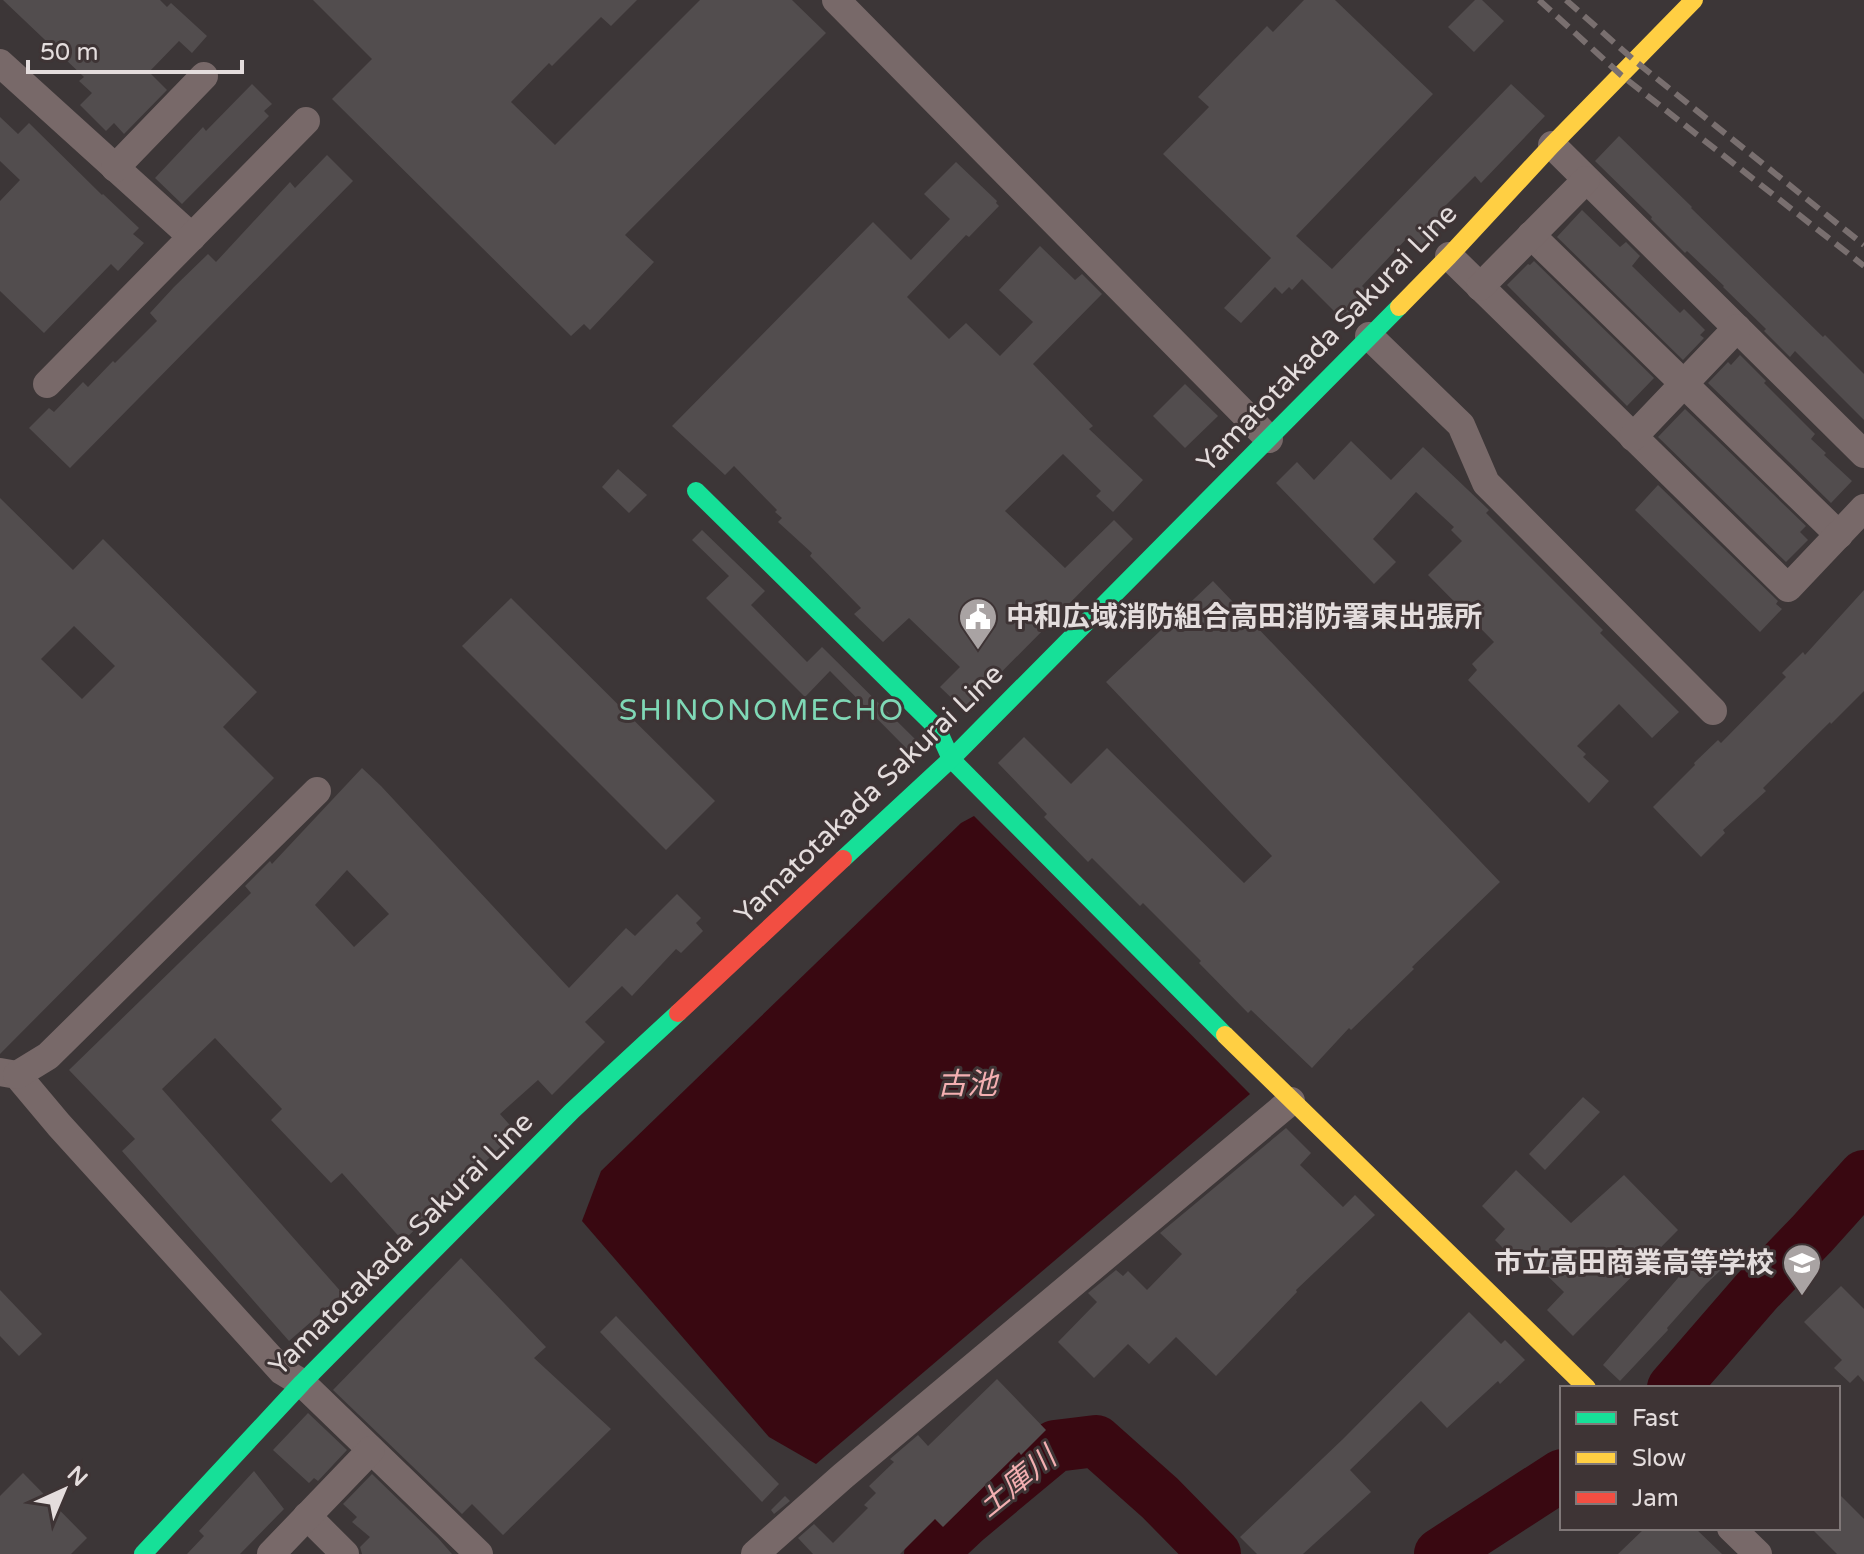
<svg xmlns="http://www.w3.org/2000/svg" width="1864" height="1554" font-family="'Varela Round','Noto Sans JP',sans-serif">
	<rect width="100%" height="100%" fill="#3c3637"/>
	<polygon fill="#390811" points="974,816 1250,1094 816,1464 769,1437 582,1221 601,1171 961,823"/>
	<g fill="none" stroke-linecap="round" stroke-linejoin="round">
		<g stroke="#390811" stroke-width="52">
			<polyline points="1673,1388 1757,1291 1811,1235 1864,1176"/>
			<polyline points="930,1554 965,1521 1055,1446 1096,1441 1160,1498 1215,1554"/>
			<polyline points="1440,1554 1562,1475"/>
		</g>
	</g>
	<g fill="#524d4e" fill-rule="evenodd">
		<polygon points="3,0 160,0 167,7 171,3 207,36 192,53 179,41 149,72 167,90 124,134 114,123 106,131 80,105 92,93 79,81 84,77"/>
		<polygon points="313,0 637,0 611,26 601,17 552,66 549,63 511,102 555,145 700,0 792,0 826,33 625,235 654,262 590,330 584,324 571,336 332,99 372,59"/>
		<polygon points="1304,0 1335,0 1433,94 1296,236 1332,269 1511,84 1545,116 1481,183 1475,176 1439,212 1448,220 1422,248 1409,236 1362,286 1371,295 1368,299 1370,301 1347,324 1302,279 1292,290 1289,287 1282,294 1275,287 1241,323 1224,308 1271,258 1163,154 1209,107 1198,97 1267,26 1273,32"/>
		<polygon points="1475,0 1482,0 1504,21 1474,52 1448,27"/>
		<polygon points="252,84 272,104 264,111 269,116 182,204 155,178 203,127 206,131"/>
		<polygon points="0,117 18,134 29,123 102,195 103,194 139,228 133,234 144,243 118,271 111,264 44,333 0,291 0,201 20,180 0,161"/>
		<polygon points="1619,136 1692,207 1691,208 1823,337 1825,335 1864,374 1864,420 1795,351 1790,357 1764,331 1766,329 1723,287 1724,286 1687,251 1685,253 1651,219 1652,217 1595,161"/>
		<polygon points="327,155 353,181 70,468 29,428 49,408 54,412 83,382 88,387 113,361 115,363 157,321 150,313 174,287 208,254 216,262 290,182 295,188"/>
		<polygon points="956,162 997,201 996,203 999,206 969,237 966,235 907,297 949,339 966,323 1000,356 1033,322 999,290 1040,246 1075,280 1082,274 1102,294 1033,364 1093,426 1089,429 1143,480 1113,512 1096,496 1101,491 1063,454 1005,511 1065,568 1114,520 1133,539 964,710 940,687 960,667 909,618 883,642 854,614 861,608 810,556 812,553 778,522 782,518 775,512 777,510 734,466 725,475 672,426 873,222 911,260 950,219 924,194"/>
		<polygon points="1582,210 1620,247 1626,242 1640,256 1632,266 1680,313 1684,309 1705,330 1700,335 1704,338 1683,360 1557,237"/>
		<polygon points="1534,261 1654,378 1627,406 1507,285 1528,264 1530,265"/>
		<polygon points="1740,355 1766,381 1764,383 1815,434 1811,439 1826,453 1824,455 1852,481 1831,503 1708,383 1728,362 1731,365"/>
		<polygon points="1185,384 1218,416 1185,448 1153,416"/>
		<polygon points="1685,409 1806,526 1800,532 1808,540 1786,562 1658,437"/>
		<polygon points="1351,441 1391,480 1423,447 1489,510 1486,513 1603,630 1600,633 1679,712 1652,738 1619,704 1577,746 1586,754 1583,757 1609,781 1589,803 1468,680 1477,670 1472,664 1494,642 1428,575 1462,541 1451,530 1454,527 1416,492 1373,539 1396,562 1374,584 1276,483 1297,462 1314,480"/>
		<polygon points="618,469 647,495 629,513 602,487"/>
		<polygon points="1658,485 1778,601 1776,604 1782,609 1760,632 1635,510"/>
		<path d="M0,498L73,570L103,539L257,692L223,727L274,778L0,1054ZM74,626L115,666L82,699L41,659Z"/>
		<polygon points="702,530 765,591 751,605 807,662 822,647 916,740 907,749 830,671 805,697 706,598 729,576 692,540"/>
		<polygon points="1213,581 1500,882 1412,967 1414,969 1351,1030 1349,1028 1312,1068 1251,1010 1248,1013 1199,963 1201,961 1143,903 1140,906 1092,858 1088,862 1044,817 1047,814 998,763 1024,737 1071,784 1107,748 1244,883 1272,856 1106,682"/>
		<polygon points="1864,590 1864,691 1831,724 1830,722 1763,788 1766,791 1723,830 1725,833 1701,857 1653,807 1695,765 1694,763 1718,740 1721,743 1786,677 1782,673 1803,652 1805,655"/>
		<polygon points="511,598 715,801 666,850 462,646"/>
		<path d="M362,768L381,786L569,988L626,928L635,936L677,894L701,918L696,923L703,931L681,953L676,949L632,996L622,986L585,1022L605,1042L552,1095L538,1080L500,1114L516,1132L403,1241L342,1173L331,1183L271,1120L282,1109L215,1038L162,1089L343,1294L289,1341L122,1151L135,1139L69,1070L251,893L245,886L270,861L272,864ZM347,870L389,914L354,947L315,905Z"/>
		<polygon points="1583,1097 1600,1112 1545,1170 1529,1154"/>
		<polygon points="1286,1128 1311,1153 1300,1165 1343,1207 1355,1195 1375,1215 1296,1290 1297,1292 1216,1376 1176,1337 1149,1364 1128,1344 1094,1378 1058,1342 1097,1302 1088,1293 1116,1270 1123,1276 1128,1271 1147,1290 1182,1254 1160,1233"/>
		<polygon points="1516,1170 1571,1223 1624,1175 1678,1230 1573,1336 1547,1310 1564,1292 1526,1255 1518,1263 1495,1240 1505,1229 1482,1206"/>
		<polygon points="1703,1249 1722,1269 1706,1284 1667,1328 1668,1330 1620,1381 1603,1365"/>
		<polygon points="461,1258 546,1347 534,1358 611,1429 503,1535 472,1504 462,1514 333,1390"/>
		<polygon points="1841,1286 1864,1309 1864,1382 1858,1375 1850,1383 1834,1368 1842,1360 1804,1322"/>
		<polygon points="0,1290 42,1334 19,1356 0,1336"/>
		<polygon points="1469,1312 1501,1344 1505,1340 1525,1360 1500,1384 1498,1381 1447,1428 1421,1401 1350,1470 1371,1492 1303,1554 1257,1554 1240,1537 1343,1439"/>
		<polygon points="616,1316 779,1484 762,1502 600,1332"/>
		<polygon points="997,1379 1046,1430 1021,1455 1019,1452 943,1527 935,1519 900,1554 813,1554 798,1538 814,1524 833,1543 868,1508 864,1505 876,1493 869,1486 894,1462 890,1459 918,1435 928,1446"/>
		<polygon points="308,1413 347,1450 318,1481 314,1478 309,1483 273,1450"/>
		<polygon points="254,1471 284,1509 240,1554 187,1554 204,1536 199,1531"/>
		<polygon points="23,1473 87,1538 71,1554 0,1554 0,1496"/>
		<polygon points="372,1474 438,1538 452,1554 362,1554 360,1547 370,1537 352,1522 357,1517 343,1504"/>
		<polygon points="1838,1493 1864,1519 1864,1554 1837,1554 1811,1528 1838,1528"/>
		<polygon points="785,1496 790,1501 774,1514 771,1510"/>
		<polygon points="1645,1528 1695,1528 1722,1554 1618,1554"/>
	</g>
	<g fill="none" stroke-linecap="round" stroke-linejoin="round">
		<g stroke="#786969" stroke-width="28">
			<polyline points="836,0 1269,439"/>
			<polyline points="0,63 192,237"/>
			<polyline points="1552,145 1864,454"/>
			<polyline points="115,168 204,76"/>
			<polyline points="1531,235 1839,535"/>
			<polyline points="1449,256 1788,588 1864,508"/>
			<polyline points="1480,287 1586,180"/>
			<polyline points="1369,336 1461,425 1486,483 1713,711"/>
			<polyline points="47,384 306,121"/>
			<polyline points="1633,437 1737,328"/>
			<polyline points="0,1072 17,1075 59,1125 282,1371 302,1383 479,1554"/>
			<polyline points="17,1075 48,1056 317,791"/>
			<polyline points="307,1516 345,1554"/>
			<polyline points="1731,1528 1758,1554"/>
			<polyline points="271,1554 371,1450"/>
			<polyline points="755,1554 843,1476 1291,1101"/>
		</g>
		<g stroke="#16e098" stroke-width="18">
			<polyline points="696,491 937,728 951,759 1225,1035"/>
			<polyline points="843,859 951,759 1399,307"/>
			<polyline points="143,1554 302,1383 572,1111 678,1013"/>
		</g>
		<g stroke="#ffcf43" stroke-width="18">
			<polyline points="1399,307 1449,256 1552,145 1694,0"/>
			<polyline points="1225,1035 1587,1388"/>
		</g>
		<polyline stroke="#f24e42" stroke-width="18" points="678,1013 843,859"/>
		<g stroke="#796f6f" stroke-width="6" stroke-dasharray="16 8" stroke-linecap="butt">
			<polyline points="1539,0 1621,75 1864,266"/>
			<polyline points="1566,0 1635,61 1864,245"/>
		</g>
	</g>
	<defs>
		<g id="civic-pin" transform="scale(2)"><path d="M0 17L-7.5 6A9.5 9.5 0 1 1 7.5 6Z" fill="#a9a3a3" stroke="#3e3435"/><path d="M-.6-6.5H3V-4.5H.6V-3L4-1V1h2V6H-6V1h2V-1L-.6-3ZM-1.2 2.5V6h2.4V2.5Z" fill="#fff"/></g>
		<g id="school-pin" transform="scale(2)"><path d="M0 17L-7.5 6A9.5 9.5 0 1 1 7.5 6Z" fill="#a9a3a3" stroke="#3e3435"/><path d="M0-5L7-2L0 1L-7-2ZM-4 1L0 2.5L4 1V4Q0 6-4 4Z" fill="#fff"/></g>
	</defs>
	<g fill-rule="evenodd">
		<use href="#civic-pin" x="978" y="617"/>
		<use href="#school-pin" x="1802" y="1263"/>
	</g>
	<g text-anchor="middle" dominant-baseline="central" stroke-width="6" stroke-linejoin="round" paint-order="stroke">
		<g font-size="28" fill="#e4dddd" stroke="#3e3435">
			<text transform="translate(1327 338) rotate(-46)">Yamatotakada Sakurai Line</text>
			<text transform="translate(869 794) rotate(-44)">Yamatotakada Sakurai Line</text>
			<text transform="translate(401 1244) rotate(-45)">Yamatotakada Sakurai Line</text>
		</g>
		<g font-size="28" font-weight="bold" fill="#e4dddd" stroke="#3e3435" text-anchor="start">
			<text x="1006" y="617">中和広域消防組合高田消防署東出張所</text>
			<text x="1774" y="1263" text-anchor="end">市立高田商業高等学校</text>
		</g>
		<g font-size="30" letter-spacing="2" fill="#7fd8b6" stroke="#3e3435">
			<text x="762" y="710">SHINONOMECHO</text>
		</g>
		<g font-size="30" font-style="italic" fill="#f3afb1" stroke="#3e3435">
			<text x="967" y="1084">古池</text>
			<text transform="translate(1017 1482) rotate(-39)">土庫川</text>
		</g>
	</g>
	<rect x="1560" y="1386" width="280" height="144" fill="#3e3435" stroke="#807878" stroke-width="2"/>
	<rect x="1576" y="1412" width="40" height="12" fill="#16e098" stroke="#807878" stroke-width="2"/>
	<text x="1632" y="1426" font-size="24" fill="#e4dddd">Fast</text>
	<rect x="1576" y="1452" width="40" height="12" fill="#ffcf43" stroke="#807878" stroke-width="2"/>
	<text x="1632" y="1466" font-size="24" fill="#e4dddd">Slow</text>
	<rect x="1576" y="1492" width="40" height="12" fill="#f24e42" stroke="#807878" stroke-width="2"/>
	<text x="1632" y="1506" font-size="24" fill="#e4dddd">Jam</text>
	<g transform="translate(64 1490) rotate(44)" stroke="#3e3435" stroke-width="6" paint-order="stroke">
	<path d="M0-6L14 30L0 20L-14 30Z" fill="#e4dddd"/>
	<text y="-12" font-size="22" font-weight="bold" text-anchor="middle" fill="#e4dddd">N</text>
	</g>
	<path d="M28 60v12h214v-12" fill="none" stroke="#e4dddd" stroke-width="4"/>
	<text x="40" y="60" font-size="24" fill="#e4dddd" stroke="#3e3435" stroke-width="6" paint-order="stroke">50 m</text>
</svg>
